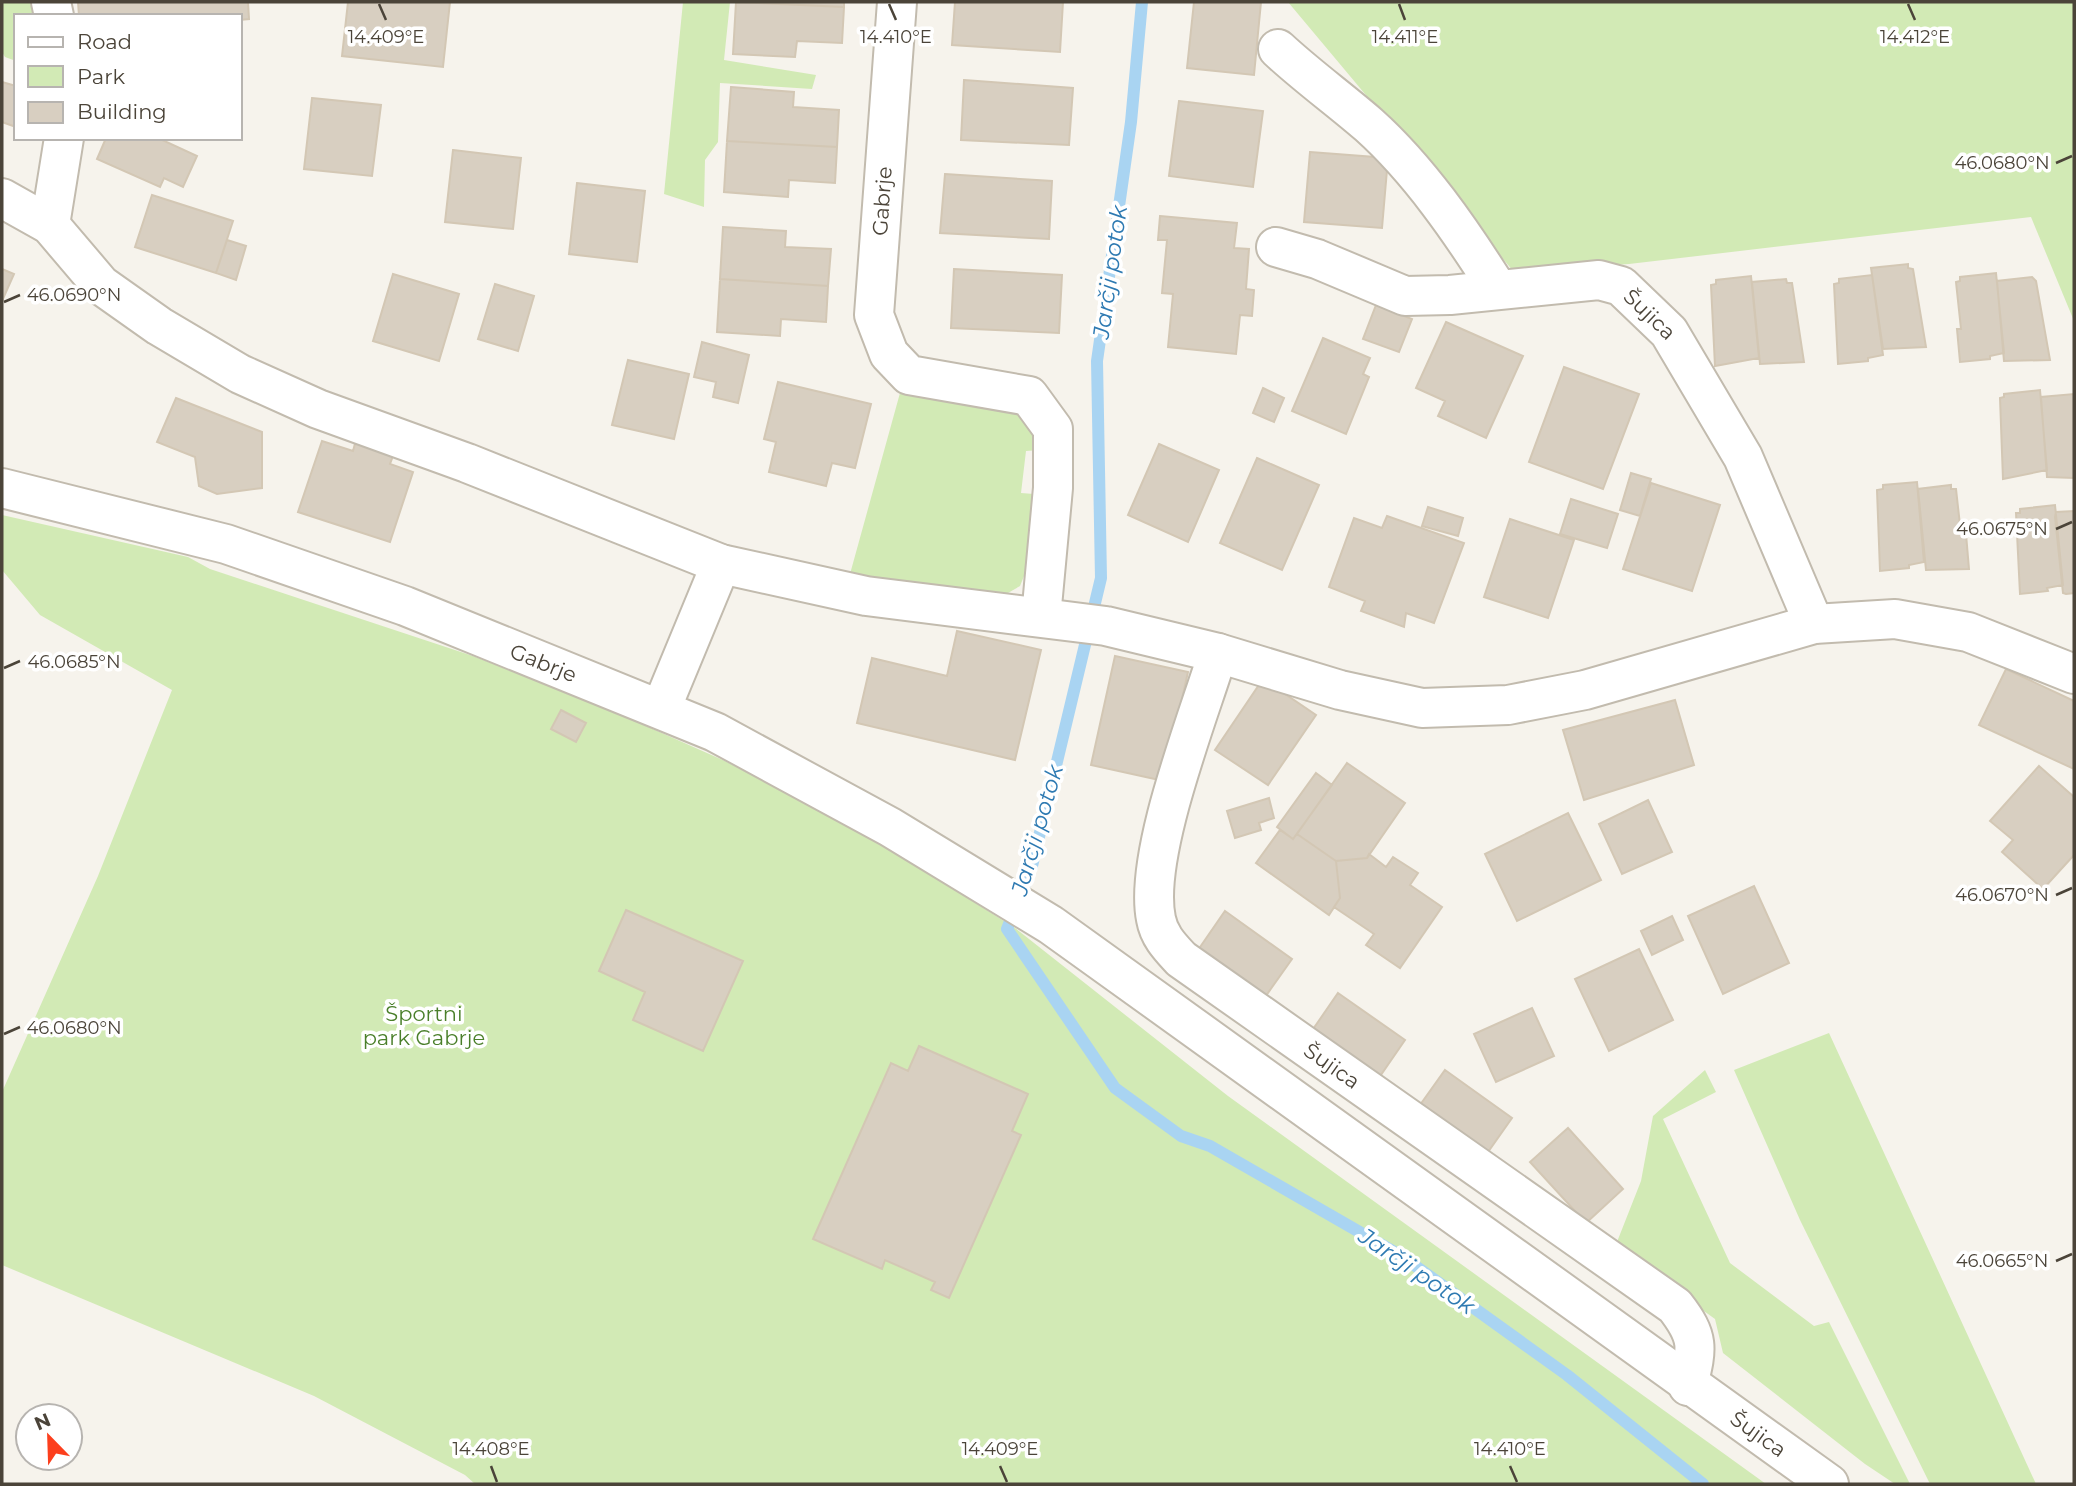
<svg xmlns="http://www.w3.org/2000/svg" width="2076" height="1486" font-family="Montserrat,sans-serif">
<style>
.green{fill:#d2eab5}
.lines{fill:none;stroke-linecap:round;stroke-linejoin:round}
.stream{stroke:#a9d4f2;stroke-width:12}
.building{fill:#d8cfc1;stroke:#d3c7b4;stroke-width:2}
.minor-casing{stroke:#c2bbae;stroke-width:42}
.minor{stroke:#fff;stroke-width:38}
.ticks{fill:none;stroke:#4b4439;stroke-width:2.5}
.labels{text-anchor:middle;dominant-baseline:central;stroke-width:7;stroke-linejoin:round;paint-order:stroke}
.street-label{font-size:21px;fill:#4b4439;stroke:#fff}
.park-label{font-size:21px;fill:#4a7f2a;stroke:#fff}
.water-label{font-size:23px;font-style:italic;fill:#2e7ab2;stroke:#fff}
.ticks-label{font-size:18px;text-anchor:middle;fill:#4b4439;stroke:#fff;stroke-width:7;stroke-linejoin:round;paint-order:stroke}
</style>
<rect width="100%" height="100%" fill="#f6f3ec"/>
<!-- green -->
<path class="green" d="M2,2H30L33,16H16V61L5,57L2,52Z
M683,2H730L724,60L816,75L812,89L720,83L718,142L705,160L704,207L664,194Z
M1288,2H2074V321L2031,217L1629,264L1514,272Z
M900,393L1020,413L1032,425L1040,450L1026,451L1021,493L1034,494L1028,566L1020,586L1001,597L850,574Z
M2,515L188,557L210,569L473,656L601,706L725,761L882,844L1015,928L1228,1096L1766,1484H475L465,1475L314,1396L2,1265V1092L98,876L172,690L40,615L2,570Z
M1829,1033L2036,1484H1930L1800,1220L1734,1070Z
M1705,1070L1716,1092L1663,1119L1730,1263L1814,1326L1829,1322L1910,1484H1895L1865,1464L1723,1353L1715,1319L1615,1247L1641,1181L1653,1116Z"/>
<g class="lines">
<!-- stream -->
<path class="stream" d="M1142,2L1131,122L1097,361L1101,578L1032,866L1007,929L1115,1088L1181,1136L1210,1146L1403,1257L1567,1375L1703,1484"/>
</g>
<!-- building -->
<path class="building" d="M78,2H248L249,19L240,20V16H79Z
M348,2H450L443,67L342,56Z
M736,2L844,7L842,43L797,41L795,57L733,54Z
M743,2H844V7Z
M955,2H1063L1060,52L952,45Z
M1194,2H1261L1254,75L1187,68Z
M964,80L1073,88L1069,145L961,140Z
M2,82L16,86V127L2,122Z
M731,87L794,92L793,107L839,110L837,147L727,141Z
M312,98L381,105L372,176L304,169Z
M1179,101L1263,111L1253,187L1169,176Z
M106,138H158L197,156L183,187L164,178L160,187L97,159Z
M727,141L837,147L835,183L789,180L788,197L724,192Z
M453,150L521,158L513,229L445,222Z
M1310,152L1388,158L1382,228L1304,222Z
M945,174L1052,181L1049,239L940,233Z
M577,183L645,191L637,262L569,254Z
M152,195L233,221L216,273L135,247Z
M1160,216L1237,223L1234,248L1249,249L1246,289L1254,290L1252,316L1240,315L1236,354L1168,347L1173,294L1162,293L1167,240H1158Z
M723,227L786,231L785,247L831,249L828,286L720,279Z
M227,240L246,246L236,280L216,273Z
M1908,264V268L1913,269L1926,347L1883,349L1871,268Z
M2,269L14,274L2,301Z
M954,269L1062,275L1059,333L951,328Z
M1996,273L2004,353L1990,356V359L1960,362L1957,329H1961L1956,282L1960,281V277Z
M393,274L459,294L439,361L373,341Z
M1872,275L1883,355L1868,358V361L1838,364L1834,284L1839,283V279Z
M1751,276L1759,358L1715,366L1711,285L1716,284V280Z
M2032,277L2036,281L2050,360L2004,361L1997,281Z
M720,279L828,286L826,322L781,319L780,336L717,332Z
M1786,279L1787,283H1792L1804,362L1760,364L1752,282Z
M495,284L534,296L518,351L478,339Z
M1376,305L1412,319L1399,352L1363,339Z
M1446,322L1523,356L1486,438L1438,416L1445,401L1416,388Z
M1323,338L1370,358L1363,374L1369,377L1346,434L1292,411Z
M702,342L749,355L738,403L713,397L716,382L694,377Z
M628,360L689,374L674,439L612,425Z
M1564,367L1639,394L1603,489L1529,462Z
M778,382L871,404L855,468L832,463L826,486L769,472L776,442L764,439Z
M1263,388L1284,398L1274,422L1253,413Z
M2040,390L2047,470L2003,479L2000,398L2004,397V394Z
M2074,394V478L2047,477L2041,397Z
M176,398L262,432V488L217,494L199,486L195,457L157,442Z
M356,440L394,453L390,464L413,472L390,542L298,512L322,441L353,451Z
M1159,444L1219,470L1188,542L1128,515Z
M1257,458L1319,485L1282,570L1220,543Z
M1631,473L1651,479L1640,516L1620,510Z
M1917,482L1924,562L1909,565V568L1880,571L1877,490L1883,489V485Z
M1651,483L1720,505L1692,591L1623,569Z
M1951,485V489H1956L1961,534H1966L1969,569L1926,570L1918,489Z
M1571,499L1618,514L1607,548L1560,534Z
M2055,505L2063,585L2047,588L2048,591L2020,594L2016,513H2020V509Z
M1428,507L1463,518L1458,536L1422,526Z
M2074,511V593L2066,594L2063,593L2055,517L2056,512Z
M1387,516L1464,543L1434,623L1406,613L1404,627L1361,611L1365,601L1329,587L1354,518L1382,528Z
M1510,519L1574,540L1548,618L1484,597Z
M957,631L1041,650L1015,760L857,723L872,658L947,676Z
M1115,656L1188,672L1164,781L1091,765Z
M2006,669L2074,701V769L1979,725Z
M1263,679L1316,715L1268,785L1215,750Z
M1675,700L1694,765L1584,800L1563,730Z
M561,710L586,723L576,742L551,729Z
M1347,763L1405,803L1367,858L1336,861L1297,834Z
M2039,766L2074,797V855L2043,889L2002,852L2013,840L1990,821Z
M1316,773L1332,785L1293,839L1277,827Z
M1269,798L1274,818L1259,823L1261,830L1235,838L1227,811Z
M1648,800L1672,852L1622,874L1599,824Z
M1568,813L1601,880L1517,921L1485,854Z
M1280,830L1293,839L1297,834L1336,861L1340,898L1329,915L1256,863Z
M1369,854L1386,867L1393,857L1418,873L1410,885L1442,907L1400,968L1366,945L1374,934L1334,907L1340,898L1336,861L1367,858Z
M1754,886L1789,963L1723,994L1688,916Z
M626,910L743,961L703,1051L633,1020L645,992L599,971Z
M1225,911L1292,959L1263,1000L1196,953Z
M1672,916L1683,940L1652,955L1641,931Z
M1639,949L1673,1020L1609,1051L1575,979Z
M1338,993L1405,1040L1376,1082L1309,1035Z
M1532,1008L1554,1056L1496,1082L1474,1034Z
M919,1046L1028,1094L1012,1131L1021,1135L949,1298L931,1290L935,1282L885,1260L882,1269L813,1239L891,1063L908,1071Z
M1445,1070L1512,1118L1483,1159L1415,1112Z
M1568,1128L1623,1189L1586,1223L1530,1162Z"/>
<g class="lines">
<defs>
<g id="minor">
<path d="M51,2L54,16"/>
<path d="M897,2L874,315L889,354L909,375L1029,396L1053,429V488L1041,617"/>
<path d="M1278,49C1307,76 1339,99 1369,125C1419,170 1461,231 1497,288"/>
<path d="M2,198L50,225L101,285L159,326L240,374L318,409L467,463L721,564L866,596L1106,626L1218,653L1340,690L1422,708L1508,705L1585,690L1814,624L1895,619L1968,632L2074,674"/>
<path d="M50,225L64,138"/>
<path id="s1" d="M1276,247L1317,259L1405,296L1450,295L1599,280L1621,286L1669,332L1743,457L1814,624"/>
<path id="s2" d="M2,488L226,544L405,606L715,732L890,827L1051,925L1829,1484"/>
<path id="s3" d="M1218,653C1198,718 1143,856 1156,919C1159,936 1170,947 1181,959L1675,1306C1700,1338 1697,1348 1688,1386"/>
<path d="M661,709L721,564"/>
</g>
</defs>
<!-- minor casing -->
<use href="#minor" class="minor-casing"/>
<!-- minor -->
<use href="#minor" class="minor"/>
</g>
<!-- ticks -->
<path class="ticks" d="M379,4L386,20M889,4L896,20M1399,4L1405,20M1908,4L1915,20M2056,163L2072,156M4,302L20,295M2056,529L2072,522M4,668L20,661M2056,895L2072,888M4,1034L20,1027M2056,1261L2072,1254M491,1466L497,1482M1000,1466L1007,1482M1510,1466L1517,1482"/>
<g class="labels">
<!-- street labels -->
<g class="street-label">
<text transform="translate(882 201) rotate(-86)">Gabrje</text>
<text stroke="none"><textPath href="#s1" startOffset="396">Šujica</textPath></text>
<text stroke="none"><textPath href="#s2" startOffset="570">Gabrje</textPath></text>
<text stroke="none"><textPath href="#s3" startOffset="508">Šujica</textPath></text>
<text stroke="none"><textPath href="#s2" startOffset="2014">Šujica</textPath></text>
</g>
<!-- park labels -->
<g class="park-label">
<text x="424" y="1013">Športni<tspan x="424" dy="24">park Gabrje</tspan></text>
</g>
<!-- water labels -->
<g class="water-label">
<text transform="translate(1110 272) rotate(-82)">Jarčji potok</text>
<text transform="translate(1037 830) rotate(-74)">Jarčji potok</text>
<text transform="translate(1417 1271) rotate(34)">Jarčji potok</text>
</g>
</g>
<g class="ticks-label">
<text x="386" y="43">14.409°E</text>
<text x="896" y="43">14.410°E</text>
<text x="1405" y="43">14.411°E</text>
<text x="1915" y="43">14.412°E</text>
<text x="2002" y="169">46.0680°N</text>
<text x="74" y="301">46.0690°N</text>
<text x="2002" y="535">46.0675°N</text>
<text x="74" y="668">46.0685°N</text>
<text x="2002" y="901">46.0670°N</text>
<text x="74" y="1034">46.0680°N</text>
<text x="2002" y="1267">46.0665°N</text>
<text x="491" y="1455">14.408°E</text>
<text x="1000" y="1455">14.409°E</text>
<text x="1510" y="1455">14.410°E</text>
</g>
<!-- border -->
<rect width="2076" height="1486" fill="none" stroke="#4b4439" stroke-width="7"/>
<!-- legend -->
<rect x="14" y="14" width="228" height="126" fill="#ffffff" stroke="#b7b4b0" stroke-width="2"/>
<rect x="28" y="37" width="35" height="10" fill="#ffffff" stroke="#b7b4b0" stroke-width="2"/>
<text x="77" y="49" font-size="21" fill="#4b4439">Road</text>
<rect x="28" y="66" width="35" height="21" fill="#d2eab5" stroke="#b7b4b0" stroke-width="2"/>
<text x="77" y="84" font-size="21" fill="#4b4439">Park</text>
<rect x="28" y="102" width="35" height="21" fill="#d8cfc1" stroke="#b7b4b0" stroke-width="2"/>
<text x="77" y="119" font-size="21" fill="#4b4439">Building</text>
<!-- north arrow -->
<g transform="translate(49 1437) rotate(337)"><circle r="33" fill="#ffffff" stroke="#b7b4b0" stroke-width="2"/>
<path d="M0-5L12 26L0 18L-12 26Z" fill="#fc3f1d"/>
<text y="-10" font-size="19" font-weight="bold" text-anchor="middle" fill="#4b4439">N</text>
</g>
</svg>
